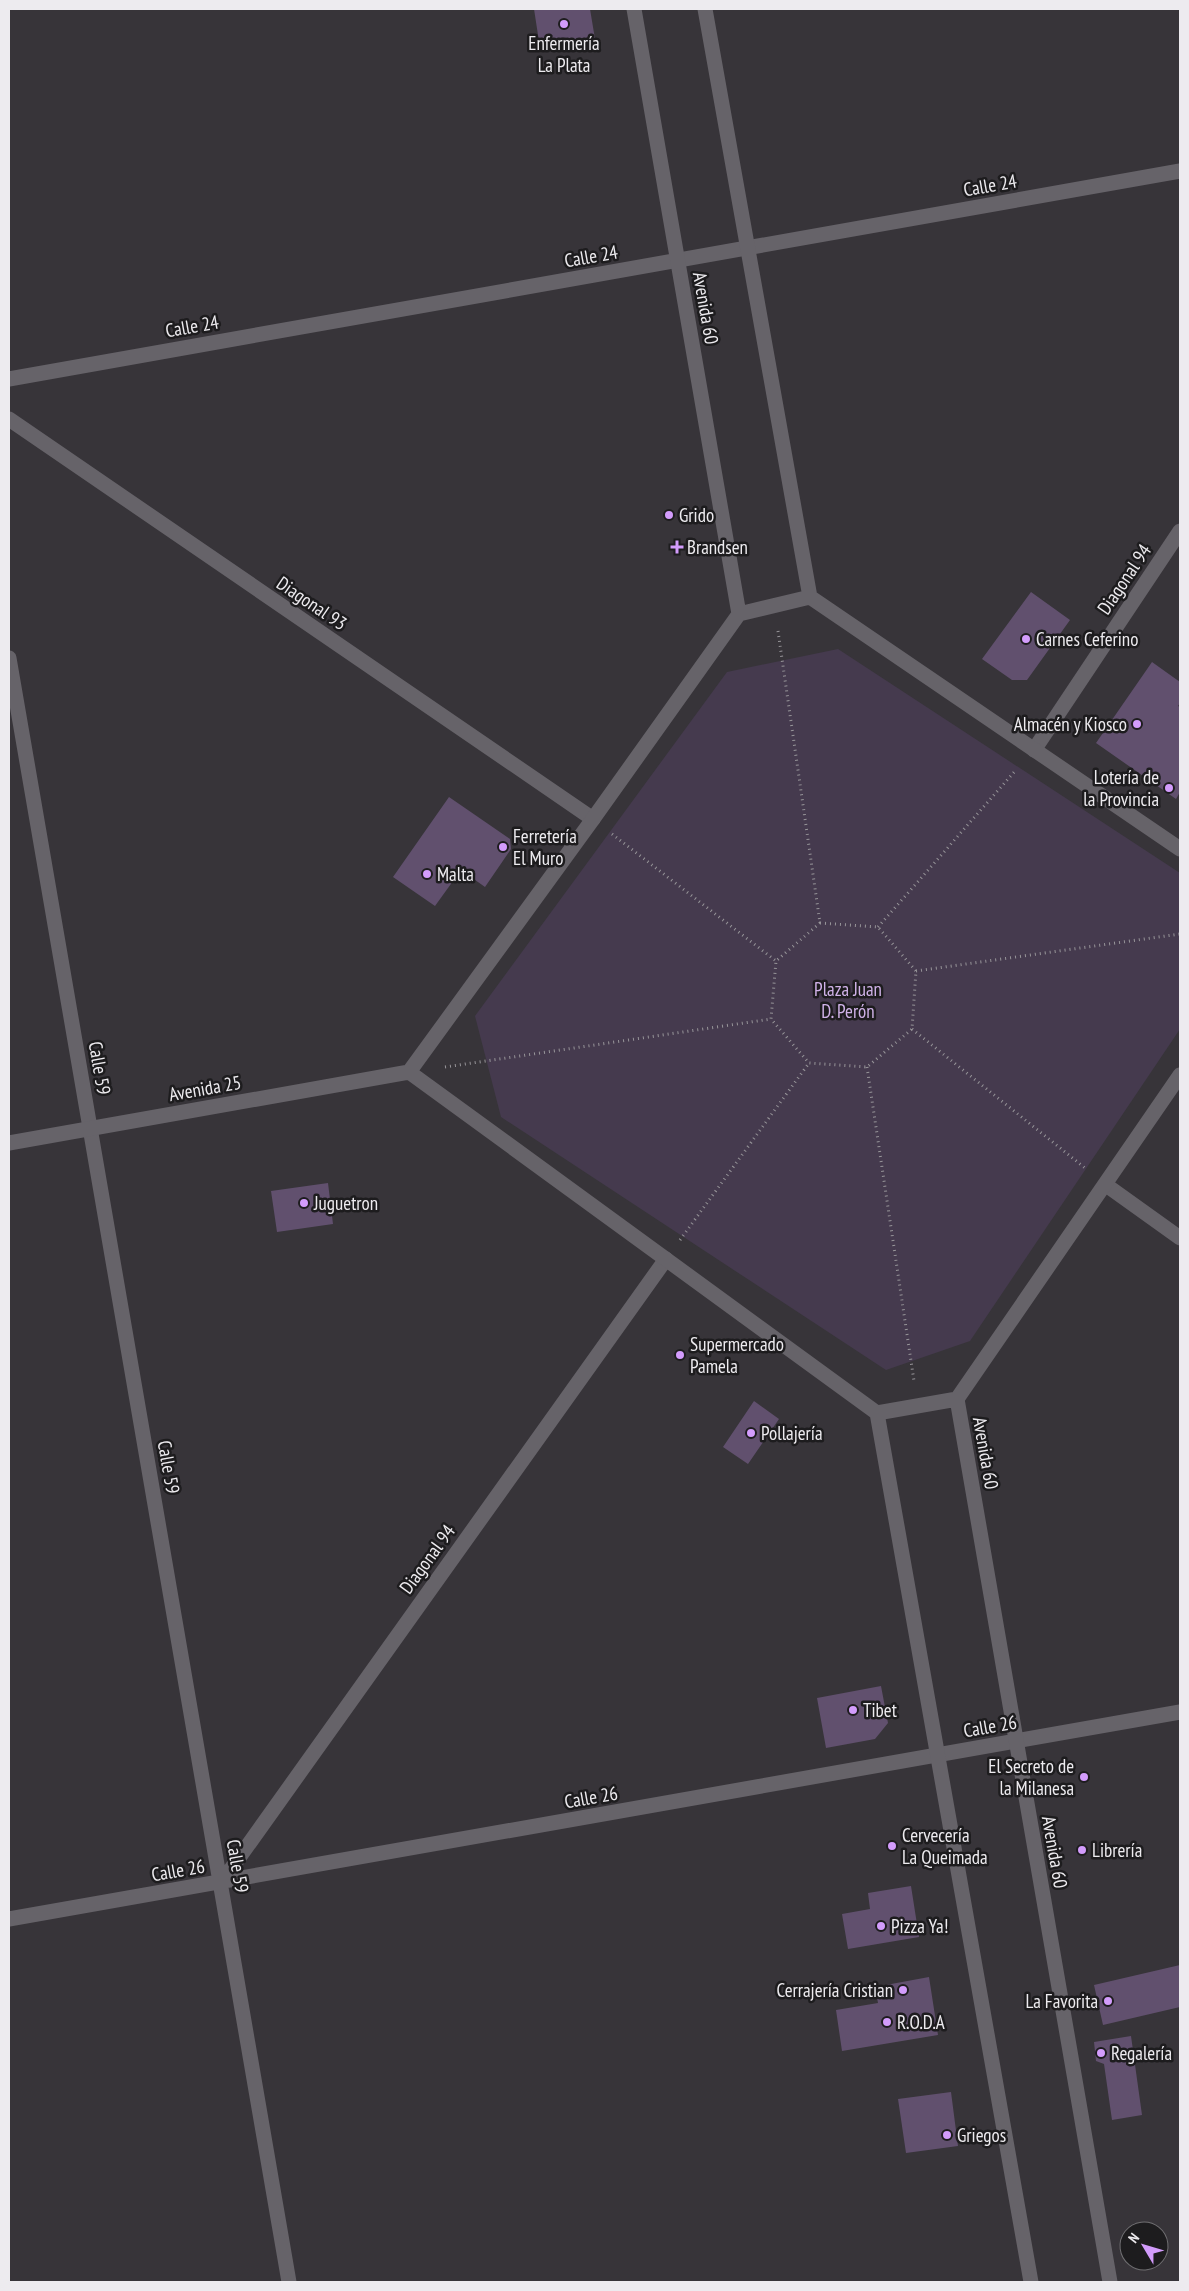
<svg xmlns="http://www.w3.org/2000/svg" width="1189" height="2291" font-family="'PT Sans Narrow',sans-serif">
<style>
.green{fill:#453a4e}
.building{fill:#61506e}
.lines{fill:none;stroke-linecap:round;stroke-linejoin:round}
.path{stroke:#979599;stroke-width:3;stroke-dasharray:1 4;stroke-linecap:butt}
.street{stroke:#666369;stroke-width:15}
.secondary{stroke:#666369;stroke-width:15}
.poi-dot{fill:#d39cfc;stroke:#1d1c1e;stroke-width:2}
.labels{text-anchor:middle;dominant-baseline:central;stroke-width:5;stroke-linejoin:round;paint-order:stroke}
.poi-label{font-size:19px;fill:#edebef;stroke:#1d1c1e;text-anchor:start}
.street-label{font-size:19px;fill:#edebef;stroke:#1d1c1e}
.park-label{font-size:19px;fill:#d0b2e8;stroke:#1d1c1e}
</style>
<rect width="100%" height="100%" fill="#373439"/>
<!-- green -->
<path class="green" d="M838,649L1180,873V1029L970,1341L886,1370L501,1117L475,1016L727,672Z"/>
<!-- building -->
<path class="building" d="M534,9H590L595,39L540,48Z
M1031,592L1070,620L1027,680H1012L982,659Z
M1152,662L1180,682V703L1178,706L1180,707V792L1176,799L1096,743Z
M449,797L510,839L511,849L485,887L461,870L435,906L393,877Z
M328,1183L333,1224L277,1232L271,1191Z
M754,1401L779,1419L748,1464L723,1447Z
M881,1686L888,1723L875,1739L826,1748L817,1698Z
M911,1886L919,1937L848,1949L842,1914L870,1909L868,1893Z
M1180,1965V2007L1103,2025L1094,1985Z
M929,1977L938,2035L842,2051L836,2010L878,2003L875,1987Z
M1131,2036L1142,2115L1112,2120L1104,2064L1096,2061L1094,2042Z
M951,2092L958,2146L906,2153L898,2099Z"/>
<g class="lines">
<!-- path -->
<path class="path" d="M778,631L820,923
M612,834L776,961
M820,923L878,927L916,971L912,1029L867,1067L809,1063L771,1019L776,961Z
M878,927L1016,770
M916,971L1180,934
M912,1029L1085,1168
M445,1067L771,1019
M867,1067L914,1381
M680,1240L809,1063"/>
<!-- street -->
<path class="street" d="M9,379L1180,171
M9,419L593,819
M9,658L289,2282
M1034,750L1180,531
M1106,1185L1180,1238
M221,1883L666,1259
M9,1919L1180,1712"/>
<!-- secondary -->
<path class="secondary" d="M634,9L739,614
M705,9L810,597
M409,1072L593,819L739,614L810,597L1180,849
M409,1072L877,1413L957,1399L1180,1075
M9,1143L409,1072
M957,1399L1110,2282
M877,1413L1031,2282"/>
</g>
<!-- markers -->
<g class="poi-dot">
<circle cx="564" cy="24" r="5"/>
<circle cx="669" cy="515" r="5"/>
<path d="M674.5 539.5h5v5h5v5h-5v5h-5v-5h-5v-5h5z"/>
<circle cx="1026" cy="639" r="5"/>
<circle cx="1137" cy="724" r="5"/>
<circle cx="1169" cy="788" r="5"/>
<circle cx="503" cy="847" r="5"/>
<circle cx="427" cy="874" r="5"/>
<circle cx="304" cy="1203" r="5"/>
<circle cx="680" cy="1355" r="5"/>
<circle cx="751" cy="1433" r="5"/>
<circle cx="853" cy="1710" r="5"/>
<circle cx="1084" cy="1777" r="5"/>
<circle cx="892" cy="1846" r="5"/>
<circle cx="1082" cy="1850" r="5"/>
<circle cx="881" cy="1926" r="5"/>
<circle cx="903" cy="1990" r="5"/>
<circle cx="1108" cy="2001" r="5"/>
<circle cx="887" cy="2022" r="5"/>
<circle cx="1101" cy="2053" r="5"/>
<circle cx="947" cy="2135" r="5"/>
</g>
<g class="labels">
<!-- poi labels -->
<g class="poi-label">
<text x="564" y="43" text-anchor="middle">Enfermería<tspan x="564" dy="22">La Plata</tspan></text>
<text x="679" y="515">Grido</text>
<text x="687" y="547">Brandsen</text>
<text x="1036" y="639">Carnes Ceferino</text>
<text x="1127" y="724" text-anchor="end">Almacén y Kiosco</text>
<text x="1159" y="777" text-anchor="end">Lotería de<tspan x="1159" dy="22">la Provincia</tspan></text>
<text x="513" y="836">Ferretería<tspan x="513" dy="22">El Muro</tspan></text>
<text x="437" y="874">Malta</text>
<text x="314" y="1203">Juguetron</text>
<text x="690" y="1344">Supermercado<tspan x="690" dy="22">Pamela</tspan></text>
<text x="761" y="1433">Pollajería</text>
<text x="863" y="1710">Tibet</text>
<text x="1074" y="1766" text-anchor="end">El Secreto de<tspan x="1074" dy="22">la Milanesa</tspan></text>
<text x="902" y="1835">Cervecería<tspan x="902" dy="22">La Queimada</tspan></text>
<text x="1092" y="1850">Librería</text>
<text x="891" y="1926">Pizza Ya!</text>
<text x="893" y="1990" text-anchor="end">Cerrajería Cristian</text>
<text x="1098" y="2001" text-anchor="end">La Favorita</text>
<text x="897" y="2022">R.O.D.A</text>
<text x="1111" y="2053">Regalería</text>
<text x="957" y="2135">Griegos</text>
</g>
<!-- street labels -->
<g class="street-label">
<text transform="translate(990 185) rotate(-10)">Calle 24</text>
<text transform="translate(591 256) rotate(-10)">Calle 24</text>
<text transform="translate(706 308) rotate(80)">Avenida 60</text>
<text transform="translate(192 326) rotate(-10)">Calle 24</text>
<text transform="translate(1124 579) rotate(-56)">Diagonal 94</text>
<text transform="translate(312 603) rotate(34)">Diagonal 93</text>
<text transform="translate(100 1068) rotate(80)">Calle 59</text>
<text transform="translate(205 1088) rotate(-10)">Avenida 25</text>
<text transform="translate(986 1453) rotate(80)">Avenida 60</text>
<text transform="translate(169 1467) rotate(80)">Calle 59</text>
<text transform="translate(427 1559) rotate(-54)">Diagonal 94</text>
<text transform="translate(990 1726) rotate(-10)">Calle 26</text>
<text transform="translate(591 1797) rotate(-10)">Calle 26</text>
<text transform="translate(1055 1852) rotate(80)">Avenida 60</text>
<text transform="translate(238 1866) rotate(80)">Calle 59</text>
<text transform="translate(178 1870) rotate(-10)">Calle 26</text>
</g>
<!-- park labels -->
<g class="park-label">
<text x="848" y="989">Plaza Juan<tspan x="848" dy="22">D. Perón</tspan></text>
</g>
</g>
<!-- border -->
<rect width="1189" height="2291" fill="none" stroke="#edebef" stroke-width="20"/>
<!-- north arrow -->
<g transform="translate(1144 2246) rotate(308)"><circle r="24" fill="#1d1c1e" stroke="#706f72"/>
<path d="M0-4L9 19L0 12L-9 19Z" fill="#d39cfc"/>
<text y="-8" font-size="14" font-weight="bold" text-anchor="middle" fill="#edebef">N</text>
</g>
</svg>
